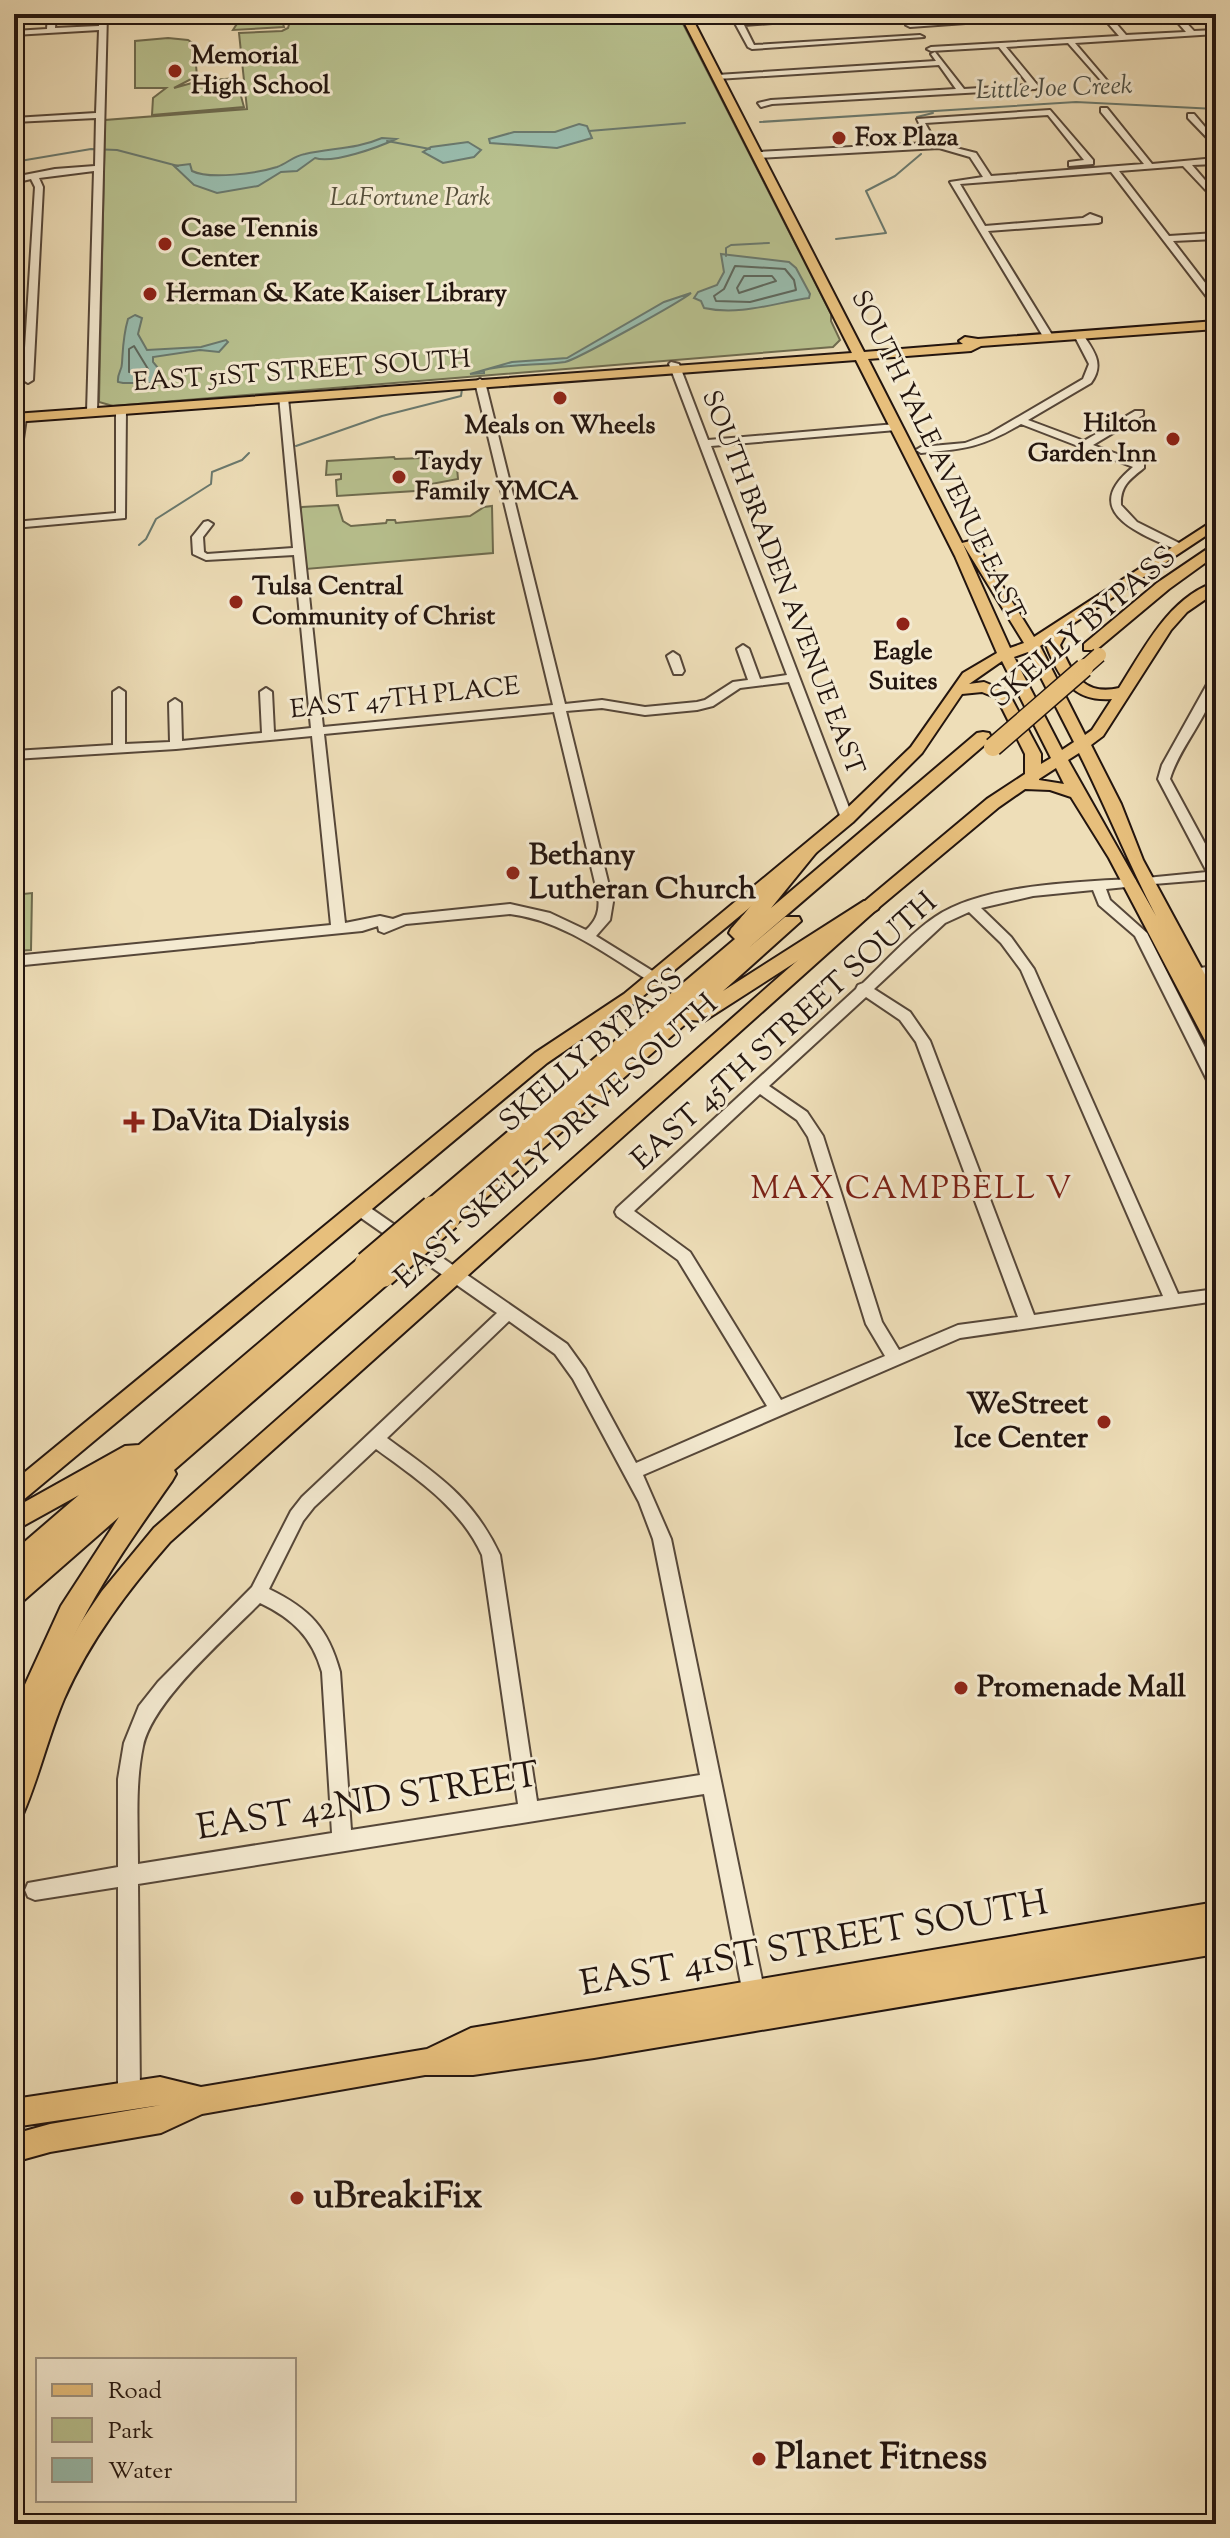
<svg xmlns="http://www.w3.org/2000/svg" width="1230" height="2538" font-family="'Sorts Mill Goudy',serif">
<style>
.green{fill:#b8c18f;stroke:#6e6b4f;stroke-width:2}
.water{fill:#99bcad;stroke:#6a796e;stroke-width:2}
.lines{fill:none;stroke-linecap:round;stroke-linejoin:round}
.shore{stroke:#5e685e;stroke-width:2}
.stream{stroke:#6a796e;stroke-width:2}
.minor-casing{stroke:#564739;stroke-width:4}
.major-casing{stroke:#23150f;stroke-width:4}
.highway-casing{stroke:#23150f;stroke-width:4}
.minor{fill:#f4ead1;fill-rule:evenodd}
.major{fill:#e7bf7c;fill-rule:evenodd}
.highway{fill:#e7bf7c;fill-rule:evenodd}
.highway-bridge-far2-casing{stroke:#23150f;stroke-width:17;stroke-linecap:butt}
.highway-bridge-far1-casing{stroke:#23150f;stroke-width:21;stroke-linecap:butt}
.highway-bridge-casing{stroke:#23150f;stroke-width:28;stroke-linecap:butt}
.highway-bridge-far2{stroke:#e7bf7c;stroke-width:14}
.highway-bridge-far1{stroke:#e7bf7c;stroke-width:18}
.highway-bridge{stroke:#e7bf7c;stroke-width:24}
.poi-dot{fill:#8f2418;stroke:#f4ead1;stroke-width:3}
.labels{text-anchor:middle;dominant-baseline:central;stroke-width:6;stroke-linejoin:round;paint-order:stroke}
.far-poi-label{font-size:26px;font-weight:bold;fill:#23150f;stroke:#f4ead1;text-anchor:start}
.far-water-label{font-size:26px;font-style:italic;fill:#4c4f46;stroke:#f4ead1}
.far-park-label{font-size:26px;font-style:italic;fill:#57513c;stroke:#f4ead1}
.far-street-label{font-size:26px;fill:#23150f;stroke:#f4ead1}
.street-label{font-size:30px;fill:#23150f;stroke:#f4ead1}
.poi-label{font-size:30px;font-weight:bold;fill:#23150f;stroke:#f4ead1;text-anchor:start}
.neighbourhood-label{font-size:32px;letter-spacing:2px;fill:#7a1f14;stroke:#f4ead1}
.near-street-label{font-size:36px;fill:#23150f;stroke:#f4ead1}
.near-poi-label{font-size:36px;font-weight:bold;fill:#23150f;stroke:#f4ead1;text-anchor:start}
</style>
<rect width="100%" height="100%" fill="#eedeb8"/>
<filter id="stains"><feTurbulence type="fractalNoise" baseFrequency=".0025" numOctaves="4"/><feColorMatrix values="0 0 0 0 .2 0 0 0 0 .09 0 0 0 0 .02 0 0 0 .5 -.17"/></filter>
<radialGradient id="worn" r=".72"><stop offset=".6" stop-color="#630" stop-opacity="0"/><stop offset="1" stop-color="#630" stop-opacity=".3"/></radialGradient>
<!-- green -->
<path class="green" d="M252,14H280L284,27L233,30L240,19Z
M292,14H678L831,314V321L840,340L833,347L113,406L99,402L105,120L247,109L239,33L282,31L288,28Z
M168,38L188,40L194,44L197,76L174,88L199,81L236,78L244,107L152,115L153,98L166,88H135V41Z
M394,457L395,459L451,457V467L457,468L458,479L431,484V490L337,496L336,480L341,479V474L326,475L327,461Z
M338,505L343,521L351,526L386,523L387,520H395L396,523L470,516L484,507L492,506L493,553L306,569L299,510L302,507Z
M32,893L31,950L14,951V895Z"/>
<!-- water -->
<path class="water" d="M579,124L587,126L592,138L557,148L490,143L489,139L514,132H555Z
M382,138L396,139C379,147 333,164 315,158L297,171L281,172L258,186L217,193L194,185L174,166L190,164L192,171C210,180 258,173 277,167C288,163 293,156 305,154C332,148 357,149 382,138Z
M468,142L481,150L474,157L443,163L423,152L431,147Z
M721,254L789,262L796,268L810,294L809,298C774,303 740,316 704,308L701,301L694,298L698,292L717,285L724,272Z
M691,293C682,301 576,360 565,362C538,366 511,363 484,370V373L470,374L512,362L567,358L664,302Z
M135,315L142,318L138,334L147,350L201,347L226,340L228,342L219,352L200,350L153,357V362L163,374L161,383H123L118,382C117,373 122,371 122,363C123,348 123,336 128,319Z"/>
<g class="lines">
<!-- shore -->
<path class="shore" d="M735,266L785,269L794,280L796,290L750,302L716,301L714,296L724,289Z
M744,276H772L776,281L739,293L737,288Z
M134,346L148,369L145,373L129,372V349Z"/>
<!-- stream -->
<path class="stream" d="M917,117L933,113
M760,122L1076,102L1216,109
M589,131L685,123
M387,141L430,149
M14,162L91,149L117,150L178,166
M836,239L886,233L866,191L895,176L921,154
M726,256V248L731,245L769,243
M296,446L382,416L461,396L462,389
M139,545L146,539L156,519L211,484L212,472L242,460L249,453"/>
<defs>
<path id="minor" d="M48,14H56L55,28L99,26V14H107L97,412L92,415L87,412L94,171L39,178L43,187L33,380L28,383L23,380L35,187L31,179L14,183V177L55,169L95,166L96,118L14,122V118L96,113L99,30L14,35V31L47,29Z
M730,14H738L741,21L896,14L744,25L754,45L920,35L924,37L752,49L748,47Z
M1052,14H1092L910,27L906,25Z
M1100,14H1108L1126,35L1186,32L1170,14H1178L1194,31L1216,30V34L1075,43L1109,83L1105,85L1068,43L1006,47L1039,87L1035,89L772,104L761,107L758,103L771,100L956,89L939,65L717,79L713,77L717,75L936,61L931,54L935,52L964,89L1029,85L999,47L931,51L927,49L931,47L1119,36Z
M1101,108H1107L1152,164L1216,158V164L1192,165L1216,193V201L1183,166L1119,171L1169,236L1216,233V239L1173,241L1216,297V306L1213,305L1111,172L960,184L985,226L1083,218L1090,214L1101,218V222L1098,223L988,231L1054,338L1049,341L1044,338L950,182L983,177L970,157L939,148L757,158L753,155L757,152L928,143L917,119L1050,110L1093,160V164L1069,166V162L1084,160L1048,115L925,123L936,143L976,153L991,176L1144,164L1101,112Z
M1188,114H1194L1216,140V147L1188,118Z
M1079,332L1082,333C1094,351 1105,364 1091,383L1028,420L1084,441L1135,411H1143V415L1093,445L1144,464V468C1130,479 1120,486 1121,505L1137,522L1183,545V549H1175C1135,532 1080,510 1133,467L1086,449H1078V446L1021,424C982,447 966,449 921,453L916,450L921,447L965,443L989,434L1083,379L1089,364L1074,335Z
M671,362L679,364L708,440L896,424L901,427L896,430L711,446L853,818L852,821H842L841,818L789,682L740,688L713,706L697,710L645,715L602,708L566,711L613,902L610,920L596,936L659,975L661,978L659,981H649C606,954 561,920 510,914L406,924L384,933L379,931L378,926L362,931L14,966V956L331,925L312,736L176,749L14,759V751L113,745V692L119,688L125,692V744L170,742L169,703L175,699L181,703L182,741L262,733L260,692L266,688L272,692L274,732L311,728L294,555L206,560L193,554L192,537L204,522L208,521L213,524L203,537L204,552L207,554L293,548L279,396L288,398L323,727L553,705L475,382L480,379L485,382L565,704L602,700L645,707L697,702L705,700L733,682L748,680L737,649L743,645L749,649L760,679L787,675L669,364ZM554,712L598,895C600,910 597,920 586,930L550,913L510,904L404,915L393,919L380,916L345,923L324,734Z
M121,407L126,410L125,518L14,528V522L116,513V410Z
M21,415L26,418L19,467L14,470L16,418Z
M673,652L679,656L684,671L682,674H674L667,656Z
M1216,675C1216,710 1180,744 1170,779L1216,864V879L1141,885V879L1146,878L1207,872L1158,779L1162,765L1210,679Z
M1131,879L1136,880V886L1106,889L1110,900L1147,933L1216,1069V1089L1209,1084L1135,936L1099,905L1093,890L1033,896L981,908L1011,937L1034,969L1178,1294L1216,1289V1301L960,1338L643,1475L671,1539L766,1999L762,2006L755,2010L748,2006L744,1999L704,1794L138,1884L140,2095L137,2103L129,2106L121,2103L118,2095V1887L35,1900L28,1897L25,1890L28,1883L118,1867V1779L124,1743L139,1706L158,1682L252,1587L291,1511L302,1497L497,1313L354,1213L352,1209L354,1205H366L567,1344L585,1369L636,1463L767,1406L678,1260L617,1216L615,1212L617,1208L856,989L858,985L863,983C884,963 911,933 935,917C982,885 1074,882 1131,879ZM969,912L1001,943L1021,970L1163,1296L1034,1315L930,1041L910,1012L874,989L945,923ZM866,997L900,1020L916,1042L1018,1317L958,1325L899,1350L882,1322L823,1136L807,1112L769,1086ZM760,1094L797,1120L808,1137L866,1324L885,1356L781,1400L690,1252L634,1211ZM509,1321L555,1354L573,1379L639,1502L653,1539L700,1775L537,1801L500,1555C472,1496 437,1475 387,1438ZM376,1449C417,1479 460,1507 482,1555L518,1804L351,1830L340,1672C328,1628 310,1609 269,1589L303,1521L314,1507ZM260,1603C293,1619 312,1637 322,1672L332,1833L138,1864C138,1824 135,1784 143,1746C153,1700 226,1638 260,1603Z
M1216,966V976L1182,980L1175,975L1182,970Z"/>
<path id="major" d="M680,14H690L864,352L963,344L959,341L965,337L978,339L1216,321V329L981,346L971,351L868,359L962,543L974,540L1034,637L1216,519V529L1071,625L1060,645C1072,674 1084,696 1119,688C1144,649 1169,597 1216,582V592L1187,612L1171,630L1103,736L1091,745L1121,804L1143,860L1216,995V1018L1210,1017L1216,1027V1050L1207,1044L1109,858L1071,797L1050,790L1025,789L999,807L877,909L170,1542C128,1590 90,1640 64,1699C48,1737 39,1777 23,1814L14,1818V1768L46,1686L81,1622L102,1591L154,1528L865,901L987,799L1025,774V754L997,698L982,692L962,694L922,753L853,822L636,1002L547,1063L22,1501L14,1503V1481L535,1053L624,994L841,814L911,747L963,673L997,653L955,556L856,360L14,422V414L852,353ZM963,544L1024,643L1010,648ZM1049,640L1046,645C1059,678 1073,702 1112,699L1092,730L1085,735L1040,646ZM1028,652L1074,742L1062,750L1014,657ZM1002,661L1051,758L1041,764V754L1008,692L984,682L969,684ZM1079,753C1106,807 1128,862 1156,916L1068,760ZM1056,768L1064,784L1039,780V779Z
M1216,1902V1928L1112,1945L1216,1928V1954L594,2058L473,2075H425L202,2114L161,2133L50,2152L14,2162V2134L50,2124L161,2105L14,2127V2099L160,2077L201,2087L427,2049L471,2028Z"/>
<path id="highway" d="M1216,543V555L1169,589L1096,650H1084V644L1157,583Z
M983,732L989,733L991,737L989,741L746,950L785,917H799L801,921L723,991L864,901H878L880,905L878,909L704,1021L690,1020L456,1224L448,1226L440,1224L437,1218L439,1214H425L422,1208L425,1202L735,939L729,933L731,929C743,916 802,845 810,843L819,849L771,908L977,733Z
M367,1255L375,1258L378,1264L375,1269L383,1266L391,1269L394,1275L391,1281L174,1470L176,1474L172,1481C102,1580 53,1652 27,1773L23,1782L14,1786V1717L23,1689L61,1606L119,1517L23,1601L14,1604V1551L79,1495L14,1531V1508L125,1446L139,1445L359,1258Z"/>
</defs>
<!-- minor casing -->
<use href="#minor" class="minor-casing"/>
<!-- major casing -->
<use href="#major" class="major-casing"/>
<!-- highway casing -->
<use href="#highway" class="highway-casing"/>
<!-- minor -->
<use href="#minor" class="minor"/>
<!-- major -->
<use href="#major" class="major"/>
<!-- highway -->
<use href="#highway" class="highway"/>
<defs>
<path id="highway-bridge-far2" d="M1082,670L1099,655"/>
<path id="highway-bridge-far1" d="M993,747L1084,668"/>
<path id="highway-bridge" d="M367,1264L433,1208
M383,1275L448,1218"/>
</defs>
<!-- highway-bridge-far2 casing -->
<use href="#highway-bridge-far2" class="highway-bridge-far2-casing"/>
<!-- highway-bridge-far1 casing -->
<use href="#highway-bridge-far1" class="highway-bridge-far1-casing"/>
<!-- highway-bridge casing -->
<use href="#highway-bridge" class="highway-bridge-casing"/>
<!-- highway-bridge-far2 -->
<use href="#highway-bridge-far2" class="highway-bridge-far2"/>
<!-- highway-bridge-far1 -->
<use href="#highway-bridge-far1" class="highway-bridge-far1"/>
<!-- highway-bridge -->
<use href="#highway-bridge" class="highway-bridge"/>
</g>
<!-- markers -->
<g class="poi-dot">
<circle cx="175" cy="71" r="8"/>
<circle cx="839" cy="138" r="8"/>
<circle cx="165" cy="244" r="8"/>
<circle cx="150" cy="294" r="8"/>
<circle cx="560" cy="398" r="8"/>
<circle cx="1173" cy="439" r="8"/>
<circle cx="399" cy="477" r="8"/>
<circle cx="236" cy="602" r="8"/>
<circle cx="903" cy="624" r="8"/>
<circle cx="513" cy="873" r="8"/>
<path d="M130 1110h8v8h8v8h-8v8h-8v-8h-8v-8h8z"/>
<circle cx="1104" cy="1422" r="8"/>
<circle cx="961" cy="1688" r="8"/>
<circle cx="297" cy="2198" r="8"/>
<circle cx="759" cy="2459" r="8"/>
</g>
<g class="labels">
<!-- far-poi labels -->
<g class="far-poi-label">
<text x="191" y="56">Memorial<tspan x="191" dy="30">High School</tspan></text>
<text x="855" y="138">Fox Plaza</text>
<text x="181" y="229">Case Tennis<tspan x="181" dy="30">Center</tspan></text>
<text x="166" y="294">Herman &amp; Kate Kaiser Library</text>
<text x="1157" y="424" text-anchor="end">Hilton<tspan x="1157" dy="30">Garden Inn</tspan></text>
<text x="560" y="426" text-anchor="middle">Meals on Wheels</text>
<text x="415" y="462">Taydy<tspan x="415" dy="30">Family YMCA</tspan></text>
<text x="252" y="587">Tulsa Central<tspan x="252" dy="30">Community of Christ</tspan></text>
<text x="903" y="652" text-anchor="middle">Eagle<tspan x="903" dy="30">Suites</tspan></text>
</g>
<!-- far-water labels -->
<g class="far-water-label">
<text transform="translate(1054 89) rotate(-2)">Little Joe Creek</text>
</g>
<!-- far-park labels -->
<g class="far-park-label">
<text x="410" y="198">LaFortune Park</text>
</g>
<!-- far-street labels -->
<g class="far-street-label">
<text transform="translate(302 372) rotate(-4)">EAST 51ST STREET SOUTH</text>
<text transform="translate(937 456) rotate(64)">SOUTH YALE AVENUE EAST</text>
<text transform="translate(782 583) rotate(69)">SOUTH BRADEN AVENUE EAST</text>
<text transform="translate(405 699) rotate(-6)">EAST 47TH PLACE</text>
</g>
<!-- street labels -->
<g class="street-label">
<text transform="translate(1084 628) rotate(-40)">SKELLY BYPASS</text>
<text transform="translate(785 1032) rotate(-42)">EAST 45TH STREET SOUTH</text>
<text transform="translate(592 1051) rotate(-41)">SKELLY BYPASS</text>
<text transform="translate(557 1142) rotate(-42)">EAST SKELLY DRIVE SOUTH</text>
</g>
<!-- poi labels -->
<g class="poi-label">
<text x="529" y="856">Bethany<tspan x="529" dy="34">Lutheran Church</tspan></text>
<text x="152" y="1122">DaVita Dialysis</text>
<text x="1088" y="1405" text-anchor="end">WeStreet<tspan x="1088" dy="34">Ice Center</tspan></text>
<text x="977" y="1688">Promenade Mall</text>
</g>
<!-- neighbourhood labels -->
<g class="neighbourhood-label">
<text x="912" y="1190">MAX CAMPBELL V</text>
</g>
<!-- near-street labels -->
<g class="near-street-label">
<text transform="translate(368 1803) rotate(-9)">EAST 42ND STREET</text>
<text transform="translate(814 1945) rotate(-10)">EAST 41ST STREET SOUTH</text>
</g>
<!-- near-poi labels -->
<g class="near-poi-label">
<text x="313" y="2198">uBreakiFix</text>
<text x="775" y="2459">Planet Fitness</text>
</g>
</g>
<!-- margin -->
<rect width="1230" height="2538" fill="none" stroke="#eedeb8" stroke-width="48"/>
<rect x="16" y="16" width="1198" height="2506" fill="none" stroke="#23150f" stroke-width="4"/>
<rect x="24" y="24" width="1182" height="2490" fill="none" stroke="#23150f" stroke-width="2"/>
<!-- legend -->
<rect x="36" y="2358" width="260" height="144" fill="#f4ead1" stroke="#a09583" stroke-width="2"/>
<rect x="52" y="2384" width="40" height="12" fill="#e7bf7c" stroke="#a09583" stroke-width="2"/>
<text x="108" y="2398" font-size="24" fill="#23150f">Road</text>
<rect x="52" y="2418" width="40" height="24" fill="#b8c18f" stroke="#a09583" stroke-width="2"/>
<text x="108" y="2438" font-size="24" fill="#23150f">Park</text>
<rect x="52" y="2458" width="40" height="24" fill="#99bcad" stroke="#a09583" stroke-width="2"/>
<text x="108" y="2478" font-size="24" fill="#23150f">Water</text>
<rect width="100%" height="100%" filter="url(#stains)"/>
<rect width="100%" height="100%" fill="url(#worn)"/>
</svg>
